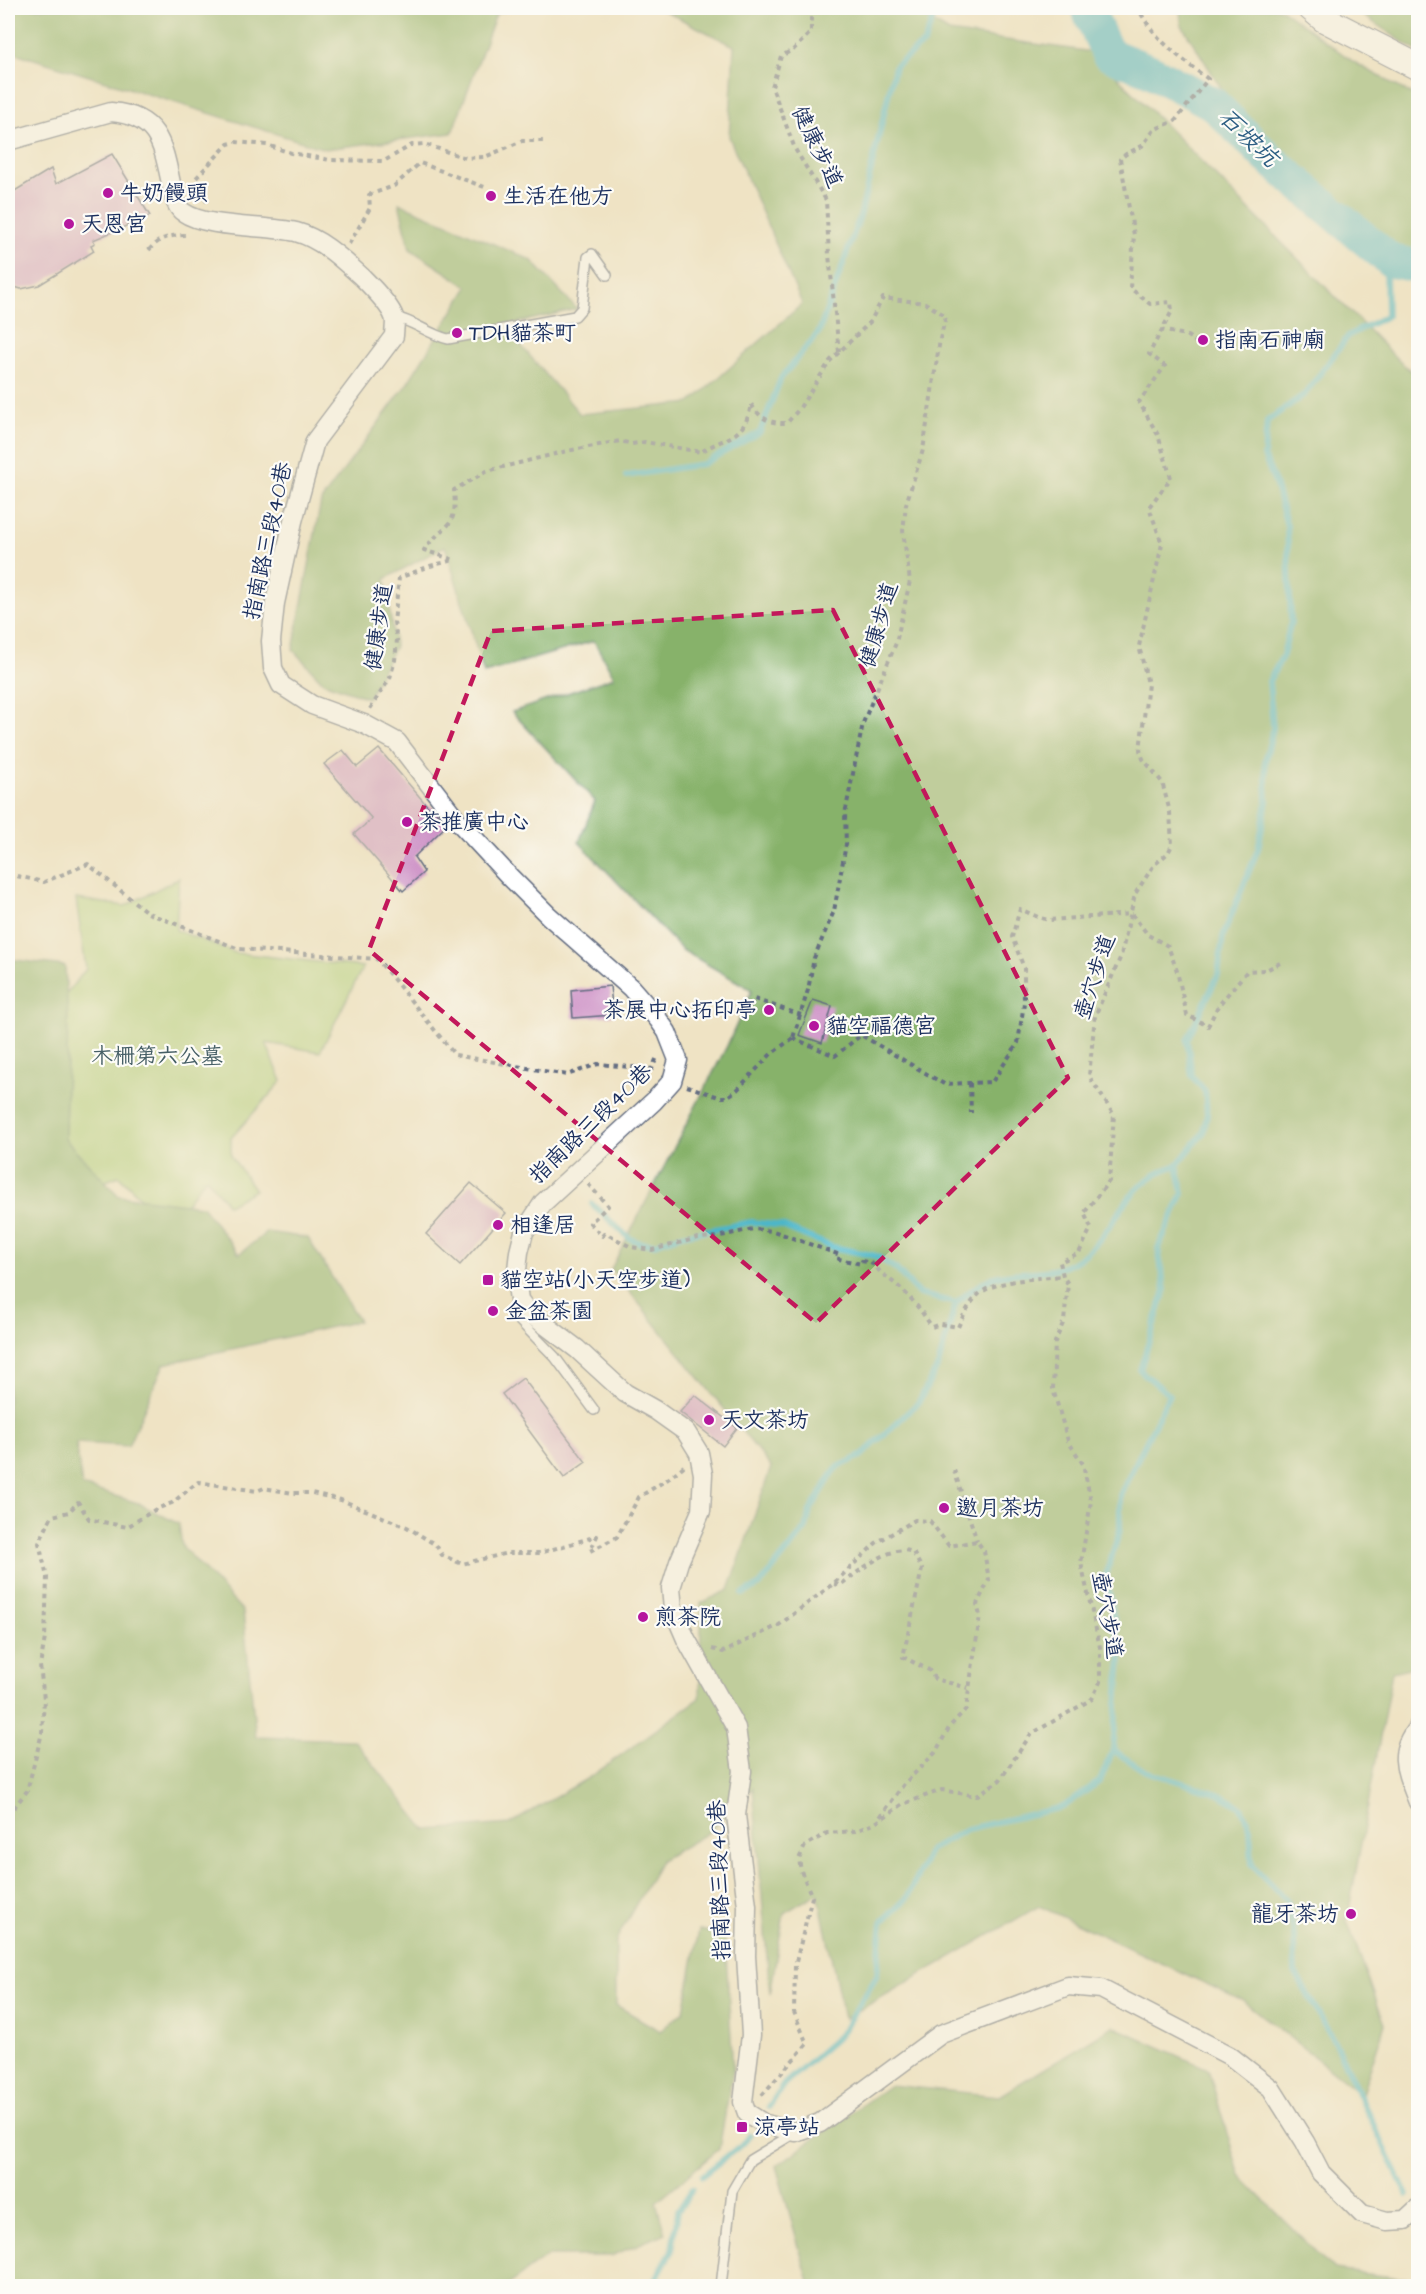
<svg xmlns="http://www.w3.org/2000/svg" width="1426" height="2294" font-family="'Architects Daughter','LXGW WenKai TC',sans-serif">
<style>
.green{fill:#aad07a;stroke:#62806c;stroke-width:1.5}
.forest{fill:#87b26a;stroke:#517064;stroke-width:1.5}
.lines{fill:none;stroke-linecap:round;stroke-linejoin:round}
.stream{stroke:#4cb6c9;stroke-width:6}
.river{stroke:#4cb6c9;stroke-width:34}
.building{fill:#cf94c8}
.lane-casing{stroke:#656e82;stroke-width:12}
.street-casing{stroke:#656e82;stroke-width:21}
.secondary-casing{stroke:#656e82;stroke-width:28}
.path{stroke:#656e82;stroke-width:4;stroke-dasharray:4.5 4.5;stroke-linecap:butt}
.lane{stroke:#fff;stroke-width:9}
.street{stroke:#fff;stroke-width:18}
.secondary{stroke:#fff;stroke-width:26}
.marked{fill:none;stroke:#c2185b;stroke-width:4.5;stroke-dasharray:12 8;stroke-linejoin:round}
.poi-dot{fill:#b5179e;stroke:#fdfcf7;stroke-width:2}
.labels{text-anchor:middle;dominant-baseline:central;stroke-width:4.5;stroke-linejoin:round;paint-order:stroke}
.street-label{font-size:22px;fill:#1b2f5e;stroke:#fdfcf7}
.poi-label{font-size:22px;fill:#1b2f5e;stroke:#fdfcf7;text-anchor:start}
.park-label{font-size:22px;fill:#465f66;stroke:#fdfcf7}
.water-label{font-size:24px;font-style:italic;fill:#2c5e83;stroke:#fdfcf7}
</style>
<rect width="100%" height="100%" fill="#fdfcf7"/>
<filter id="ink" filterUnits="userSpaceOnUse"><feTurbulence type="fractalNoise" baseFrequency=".0167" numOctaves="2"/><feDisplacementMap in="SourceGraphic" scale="12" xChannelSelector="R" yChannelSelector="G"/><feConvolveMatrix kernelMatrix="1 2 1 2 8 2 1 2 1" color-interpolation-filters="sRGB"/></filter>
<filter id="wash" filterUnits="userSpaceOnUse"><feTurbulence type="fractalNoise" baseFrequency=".008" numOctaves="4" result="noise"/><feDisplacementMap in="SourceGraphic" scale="24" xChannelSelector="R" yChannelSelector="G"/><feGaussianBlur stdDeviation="1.35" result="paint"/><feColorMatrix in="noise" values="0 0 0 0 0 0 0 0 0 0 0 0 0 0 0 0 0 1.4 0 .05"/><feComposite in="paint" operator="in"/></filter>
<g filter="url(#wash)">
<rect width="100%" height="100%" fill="#efe3c4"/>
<!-- green -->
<path class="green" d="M179,878L176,930L236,953L363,967L320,1052L266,1043L282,1081L231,1138V1156L255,1190L228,1205L206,1177L169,1226L119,1176L59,1200L36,1031L86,969L76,899L125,906Z"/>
<!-- forest -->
<path class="forest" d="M8,8H512L496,14L452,133L325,149L8,51Z
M659,8H910L949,32L1093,52L1398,360L1418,377V1666L1392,1672L1347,1921L1385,2024L1362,2094L1243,2001L1039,1906L844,2019L818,1893L784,1913L770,1994L753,1788L709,1832L661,1860L616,1940V2005L660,2031L684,2011L699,1930L725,1935L733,2071L719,2149L656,2202L665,2233L611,2256H547L506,2286H8V959L65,966L68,1020L65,1139L119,1196L202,1206L239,1254L267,1232L308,1238L359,1321L164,1364L128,1446L76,1443L82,1486L138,1503L179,1524L182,1546L243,1611L256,1737L354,1740L426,1830L510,1824L593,1775L700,1698L701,1603L729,1590L771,1467L611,1269L727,1046L752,990L682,950L579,842L595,801L512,712L614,677L594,641L484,673L445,546L385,579L395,646L368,698L323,682L293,650L321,501L407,384L468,287L410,249L399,203L531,260L577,309L504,326L580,414L690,403L802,304L729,137L734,46Z
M1180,8H1280L1354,62L1418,98V281L1230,102L1181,24Z
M1352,8H1418V52Z
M1113,2026L1208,2069L1240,2176L1334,2270L1418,2280V2286H810L776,2166L890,2085L999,2096Z"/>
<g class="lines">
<!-- stream -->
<path class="stream" d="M626,476L703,464L760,432L781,378L819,332L861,213L895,66L924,43L937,8
M592,1204L629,1238L640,1243L655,1244L682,1235L752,1222L782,1226L832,1247L876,1256L896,1269L919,1294L956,1303C969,1292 981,1281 998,1276C1024,1270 1058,1275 1079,1259C1121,1228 1120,1183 1177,1165
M743,1594L760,1585L806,1528L810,1511L836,1468L861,1456L918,1403L938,1366L956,1303
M1113,1750L1145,1771L1219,1794L1241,1807L1250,1828L1252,1865L1288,1902L1294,1934L1295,1972L1334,2041L1407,2195
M769,2107L784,2084L840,2035L877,1975L882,1922L907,1898L930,1850L967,1829L1063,1807L1100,1781L1113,1750L1121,1659L1106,1574L1120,1530V1495L1169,1395L1140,1370L1165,1290L1158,1248L1183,1193L1177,1165L1204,1132L1207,1114L1205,1091L1192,1076L1187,1040L1218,975L1223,936L1258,849L1267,801L1265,762L1273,728L1269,681L1283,655L1291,621L1287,526L1275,483L1264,456L1267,421L1305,394L1349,335L1387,316L1386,271L1391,261
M702,2176L746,2141L750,2135
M652,2286L672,2250L678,2211L693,2188"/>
<!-- river -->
<path class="river" d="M1087,8L1108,54L1151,71L1213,104L1268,158L1391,261L1418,266"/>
</g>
<g id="blocks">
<!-- building -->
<path class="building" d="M112,154L150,216L93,240L95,243L91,245L94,251L39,285L21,289L8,285V195L51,169L56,184Z
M379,749L429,808L431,806L447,825L414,857L424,872L403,891L354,834L372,819L324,764L343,750L357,767Z
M610,986L613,1015L573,1018L571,990Z
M813,1000L832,1006L822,1043L799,1035Z
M471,1183L506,1213L460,1265L426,1234Z
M523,1378L586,1462L564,1478L502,1394Z
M695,1395L737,1428L723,1446L680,1412Z"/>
</g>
</g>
<g filter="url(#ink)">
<use href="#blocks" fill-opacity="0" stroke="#656e82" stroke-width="1.5"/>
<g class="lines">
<defs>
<path id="lane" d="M394,317C414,321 428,334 448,339L575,316L582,308L588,257L592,254L607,275
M519,1300L514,1315L555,1357L594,1410
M721,2286L732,2191L750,2160L793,2134"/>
<path id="street" d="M8,141L111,112C160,116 163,146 172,188C174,197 176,207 183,212C207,229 266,225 296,232C322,239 343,260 363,278C372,287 390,305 394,317C396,322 394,330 394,336L315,441L293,521L275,603L271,641L273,668L281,685L312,705L364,724L397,742L457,820L509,876L549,916L631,988L658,1019L667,1032L678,1060L672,1081L654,1101L543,1203L524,1232L519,1252L516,1278L519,1300L528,1312L577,1349L625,1393L655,1410L686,1432L699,1453L703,1474L701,1511L679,1562L671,1588L673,1609L686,1639L736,1728L742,1771L736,1815L747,1906L746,1956L751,2035L743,2102L747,2113L763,2123L795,2132L820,2123L941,2034L1068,1986L1101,1989L1230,2056L1271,2088L1305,2142L1321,2173L1362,2214L1387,2221L1405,2220L1418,2208
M1418,1727C1395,1754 1407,1773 1418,1802"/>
<path id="secondary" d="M1311,8L1324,19L1418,67"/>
</defs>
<!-- lane casing -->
<use href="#lane" class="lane-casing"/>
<!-- street casing -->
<use href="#street" class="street-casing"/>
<!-- secondary casing -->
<use href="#secondary" class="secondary-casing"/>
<!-- path -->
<path class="path" d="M811,8V32L793,50L781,56L772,87L795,149L826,200L829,255L839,352
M207,202L198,187L196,178L228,144L236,142L267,145L291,153L330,160L384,161L412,145L424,144L466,158L485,157L522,141H543
M349,244L370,208L369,195L394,186L420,163L487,188
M149,250C160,237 171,235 188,235
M1160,330L1186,335L1199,344L1205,345
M370,709L390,678L395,660L397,640L394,622L399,578L430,566L454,560L424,550C444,523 458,531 454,490L487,471L567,451L620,441L632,444L645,442L701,452C727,435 745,440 751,404C760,418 769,424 787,423L799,409L830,361L870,322L883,298L925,303L946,316L940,339L923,450L906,504L903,531L910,581L896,643L863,723L845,814L846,844L834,911L814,958L808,990L793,1038
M8,874L44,882L88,864L148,913L239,949L377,959L455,1055L567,1075L598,1064L652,1069L657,1057
M1132,914L1148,935L1168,946L1177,971L1187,1015L1208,1026L1218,1006L1247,971L1266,970L1280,963
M737,1008L746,1013L754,999L801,1015
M793,1038L835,1056L861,1035L944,1084L992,1082L1018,1043L1024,1003V968L1012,937L1020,909L1040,918L1049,920L1132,914
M970,1083L971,1113
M687,1086L719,1097H727L737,1090L771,1054L793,1038
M588,1184L608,1206L590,1223L602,1236L605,1233L631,1247L652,1250L698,1238L716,1237L753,1229L773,1231L840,1255L839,1259L861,1264L862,1261C881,1265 872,1266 884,1275C907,1292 916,1303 932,1327L940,1324L958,1327C963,1316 969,1304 978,1295C993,1280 1041,1278 1063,1276
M954,1470L977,1541
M834,1584L840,1585C859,1572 890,1543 913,1552L922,1569L903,1657L929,1670L935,1679L968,1688
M712,1649L723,1652L779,1625L833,1584L876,1543L915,1520L930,1521L949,1546L977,1541L984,1551L989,1580L977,1604L980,1616L966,1709L950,1726L935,1753L904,1784L878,1820
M8,1815L27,1791L42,1733L44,1699L40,1666L45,1638L47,1577L39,1543L52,1516L69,1512L78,1502L89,1519L127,1527L156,1509L172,1503L198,1482L257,1491L264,1488L293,1493H312L341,1500L407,1527L436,1545L442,1555L462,1564L508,1553H540L597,1536L590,1551L617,1537L639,1497L668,1479L685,1465
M762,2095L807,2044L794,2012L795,1966L812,1897L801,1871L799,1859L805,1846L827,1833L855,1831L874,1824L903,1804L942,1790L976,1796L1000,1780L1031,1734L1092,1699L1100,1682V1647L1081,1563L1091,1501L1083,1464L1068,1441L1053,1389L1055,1342L1064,1321L1068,1284L1063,1276L1060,1262L1079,1253L1091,1228L1084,1213L1109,1181L1114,1115L1089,1076L1095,1016L1121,956L1135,894L1154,865L1168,853L1172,845L1170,812L1162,782L1143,759L1140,750L1148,684L1139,646L1162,544L1149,507L1171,478L1158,435L1139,402L1165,366L1149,354L1172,311L1171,302L1150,304L1130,288L1134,235L1120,159L1126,154L1142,146L1155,129L1175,121L1208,79C1180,58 1154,39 1138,8"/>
<!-- lane -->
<use href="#lane" class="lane"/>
<!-- street -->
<use href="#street" class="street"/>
<!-- secondary -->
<use href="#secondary" class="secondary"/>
</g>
</g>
<!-- marked area -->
<path d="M0 0H1426V2294H0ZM833,610L1068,1078L816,1323L369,950L491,631Z" fill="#efe3c4" fill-opacity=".55" fill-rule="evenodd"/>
<path class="marked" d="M833,610L1068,1078L816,1323L369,950L491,631Z"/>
<!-- markers -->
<g class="poi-dot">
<circle cx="108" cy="193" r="6"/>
<circle cx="491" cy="196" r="6"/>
<circle cx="69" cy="224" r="6"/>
<circle cx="457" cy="333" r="6"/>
<circle cx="1203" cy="340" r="6"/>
<circle cx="407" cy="822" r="6"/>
<circle cx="769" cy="1010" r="6"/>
<circle cx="814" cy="1026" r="6"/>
<circle cx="498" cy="1225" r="6"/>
<rect x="482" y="1274" width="12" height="12" rx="3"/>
<circle cx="493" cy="1311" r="6"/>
<circle cx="709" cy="1420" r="6"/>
<circle cx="944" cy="1508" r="6"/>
<circle cx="643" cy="1617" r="6"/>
<circle cx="1351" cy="1914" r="6"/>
<rect x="736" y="2121" width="12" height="12" rx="3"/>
</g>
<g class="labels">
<!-- street labels -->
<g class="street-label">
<text transform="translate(817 147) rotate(64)">健康步道</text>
<text transform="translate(268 541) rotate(-78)">指南路三段40巷</text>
<text transform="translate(879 625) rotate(-74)">健康步道</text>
<text transform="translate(379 627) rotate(-82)">健康步道</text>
<text transform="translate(1095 977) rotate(-72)">壺穴步道</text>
<text transform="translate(591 1124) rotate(-44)">指南路三段40巷</text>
<text transform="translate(1107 1615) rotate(80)">壺穴步道</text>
<text transform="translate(720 1880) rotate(-92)">指南路三段40巷</text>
</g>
<!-- poi labels -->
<g class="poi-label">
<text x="120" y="193">牛奶饅頭</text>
<text x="503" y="196">生活在他方</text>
<text x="81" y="224">天恩宮</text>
<text x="469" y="333">TDH貓茶町</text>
<text x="1215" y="340">指南石神廟</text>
<text x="419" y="822">茶推廣中心</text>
<text x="757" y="1010" text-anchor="end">茶展中心拓印亭</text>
<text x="826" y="1026">貓空福德宮</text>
<text x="510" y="1225">相逢居</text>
<text x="500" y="1280">貓空站(小天空步道)</text>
<text x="505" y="1311">金盆茶園</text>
<text x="721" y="1420">天文茶坊</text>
<text x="956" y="1508">邀月茶坊</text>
<text x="655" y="1617">煎茶院</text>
<text x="1339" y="1914" text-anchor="end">龍牙茶坊</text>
<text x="754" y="2127">涼亭站</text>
</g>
<!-- park labels -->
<g class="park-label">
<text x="157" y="1056">木柵第六公墓</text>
</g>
<!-- water labels -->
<g class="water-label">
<text transform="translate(1248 138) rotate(44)">石坡坑</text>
</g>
</g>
<!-- margin -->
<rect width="1426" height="2294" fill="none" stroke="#fdfcf7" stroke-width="30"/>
</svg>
